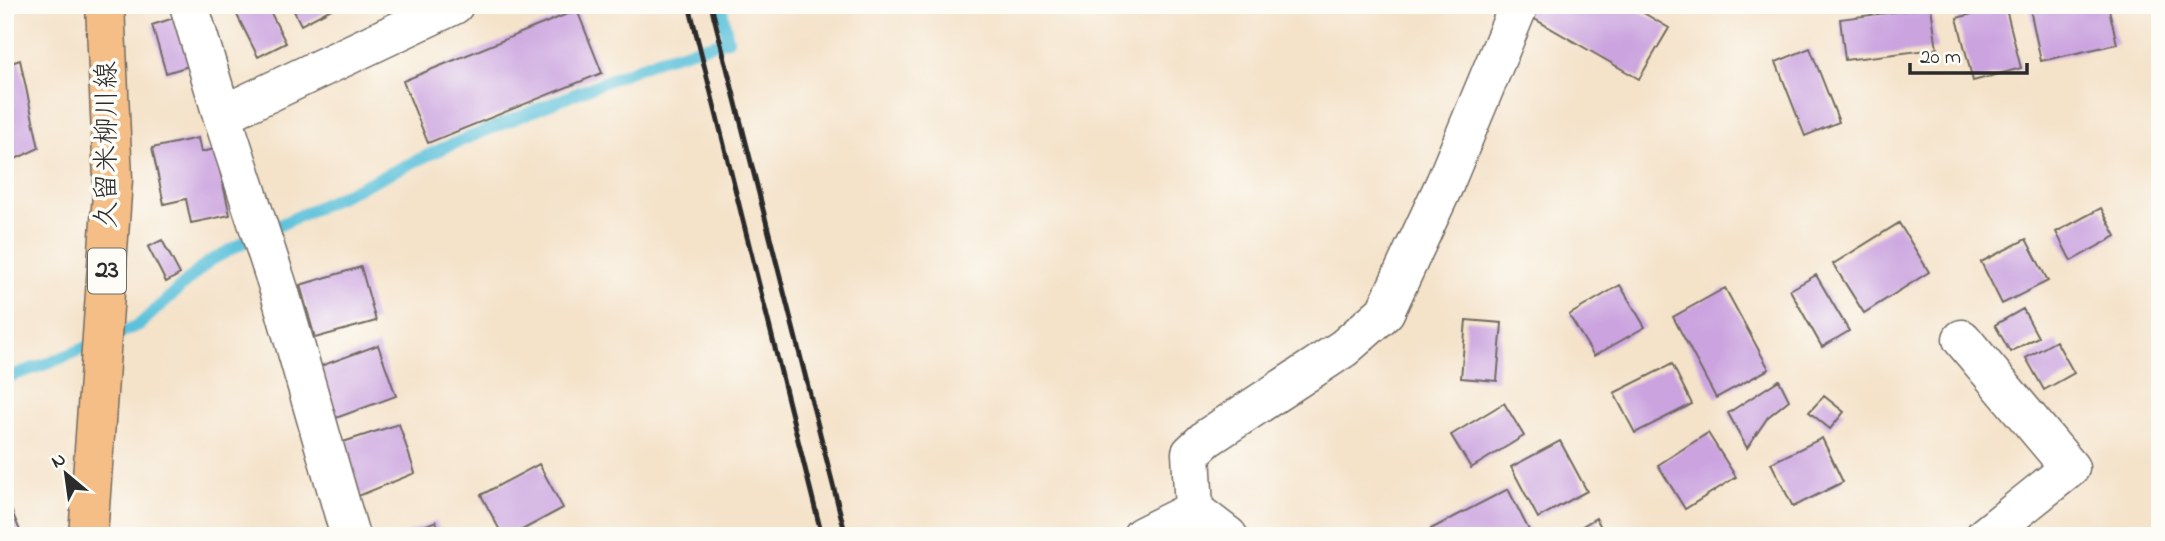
<svg xmlns="http://www.w3.org/2000/svg" width="2165" height="541" font-family="'Indie Flower','Klee One',sans-serif">
<style>
.lines{fill:none;stroke-linecap:round;stroke-linejoin:round}
.stream{stroke:#5cc1da;stroke-width:12}
.building{fill:#caa3df}
.minor-casing{stroke:#716b62;stroke-width:41}
.major-casing{stroke:#716b62;stroke-width:41}
.minor{stroke:#fff;stroke-width:38}
.major{stroke:#f6be87;stroke-width:38}
.rail{stroke:#2b2b2b;stroke-width:5}
.labels{text-anchor:middle;dominant-baseline:central;stroke-width:7;stroke-linejoin:round;paint-order:stroke}
.shield{fill:#fdfcf7;stroke:#6a6a68;stroke-width:2}
.shield-label{font-size:26px;font-weight:bold;fill:#2b2b2b}
.street-label{font-size:28px;fill:#2b2b2b;stroke:#fdfcf7}
</style>
<rect width="100%" height="100%" fill="#fdfcf7"/>
<filter id="ink" filterUnits="userSpaceOnUse"><feTurbulence type="fractalNoise" baseFrequency=".0143" numOctaves="2"/><feDisplacementMap in="SourceGraphic" scale="14" xChannelSelector="R" yChannelSelector="G"/><feConvolveMatrix kernelMatrix="1 2 1 2 8 2 1 2 1" color-interpolation-filters="sRGB"/></filter>
<filter id="wash" filterUnits="userSpaceOnUse"><feTurbulence type="fractalNoise" baseFrequency=".00686" numOctaves="4" result="noise"/><feDisplacementMap in="SourceGraphic" scale="28" xChannelSelector="R" yChannelSelector="G"/><feGaussianBlur stdDeviation="1.57" result="paint"/><feColorMatrix in="noise" values="0 0 0 0 0 0 0 0 0 0 0 0 0 0 0 0 0 1.4 0 .05"/><feComposite in="paint" operator="in"/></filter>
<g filter="url(#wash)">
<rect width="100%" height="100%" fill="#f4e2c9"/>
<g class="lines">
<!-- stream -->
<path class="stream" d="M5,378L49,363L139,325L208,262L248,240L441,149L660,59L728,40L721,5"/>
</g>
<g id="blocks">
<!-- building -->
<path class="building" d="M232,5H267L286,43L258,57Z
M291,5H339L301,25Z
M1531,5H1630L1669,28L1639,79L1526,14Z
M2005,5L2021,68L1973,81L1957,18Z
M2047,5H2108L2117,44L2041,61L2030,9Z
M1931,7L1937,49L1845,60L1840,19Z
M577,10L602,73L428,143L403,81Z
M177,17L192,65L166,73L152,25Z
M1810,48L1839,122L1805,136L1776,62Z
M20,60L39,148L5,164V65Z
M198,138L201,152L215,149L230,215L191,223L186,199L164,204L152,148Z
M2101,208L2116,236L2071,261L2056,232Z
M1899,223L1929,272L1864,313L1833,264Z
M2026,239L2048,281L2002,304L1981,262Z
M162,240L180,274L166,282L148,247Z
M361,267L376,321L315,338L300,285Z
M1816,275L1849,331L1822,347L1790,290Z
M1620,285L1645,327L1594,356L1569,315Z
M1725,288L1769,369L1716,398L1673,317Z
M2023,309L2038,337L2010,352L1995,325Z
M1466,320L1502,323L1497,381L1461,378Z
M2056,341L2074,373L2044,390L2026,358Z
M378,345L396,396L336,418L318,367Z
M1672,364L1692,404L1635,433L1614,393Z
M1779,380L1789,400L1768,417L1747,448L1728,413Z
M1824,396L1844,412L1830,429L1809,412Z
M1504,403L1524,436L1471,468L1451,435Z
M399,424L415,473L356,497L340,443Z
M1708,433L1736,477L1685,509L1658,465Z
M1822,438L1843,482L1793,507L1771,463Z
M1560,441L1587,491L1538,518L1511,467Z
M539,464L563,508L511,536H503L481,495Z
M1508,489L1532,536H1430L1427,531Z
M5,495L21,533L15,536H5Z
M1596,518L1606,536H1566Z
M436,521L442,536H400Z
M2036,527L2041,536H2022Z"/>
</g>
</g>
<g filter="url(#ink)">
<use href="#blocks" fill-opacity="0" stroke="#716b62" stroke-width="2"/>
<g class="lines">
<defs>
<path id="minor" d="M189,5L222,115L280,293L350,536
M222,115L454,5
M1962,339L2070,468L1985,536
M1194,510L1191,453L1207,438L1344,348L1385,312L1445,183L1519,5
M1142,536L1194,510L1228,536"/>
<path id="major" d="M88,536L113,179L105,5"/>
</defs>
<!-- minor casing -->
<use href="#minor" class="minor-casing"/>
<!-- major casing -->
<use href="#major" class="major-casing"/>
<!-- minor -->
<use href="#minor" class="minor"/>
<!-- major -->
<use href="#major" class="major"/>
<!-- rail -->
<path class="rail" d="M689,5L822,536
M711,5L846,536"/>
</g>
</g>
<g class="labels">
<!-- shield labels -->
<rect class="shield" x="88" y="248.5" width="38" height="45" rx="5"/>
<g class="shield-label">
<text x="107" y="271">23</text>
</g>
<!-- street labels -->
<g class="street-label">
<text transform="translate(108 145) rotate(-90)">久留米柳川線</text>
</g>
</g>
<!-- margin -->
<rect width="2165" height="541" fill="none" stroke="#fdfcf7" stroke-width="28"/>
<!-- north arrow -->
<g transform="translate(66 474) rotate(331)" stroke="#fdfcf7" stroke-width="5" paint-order="stroke">
<path d="M0-5L12 26L0 18L-12 26Z" fill="#2b2b2b"/>
<text y="-10" font-size="19" font-weight="bold" text-anchor="middle" fill="#2b2b2b">N</text>
</g>
<!-- scale -->
<path d="M1910 63v10h117v-10" fill="none" stroke="#2b2b2b" stroke-width="3.5"/>
<text x="1920" y="63" font-size="21" fill="#2b2b2b" stroke="#fdfcf7" stroke-width="5" paint-order="stroke">20 m</text>
</svg>
